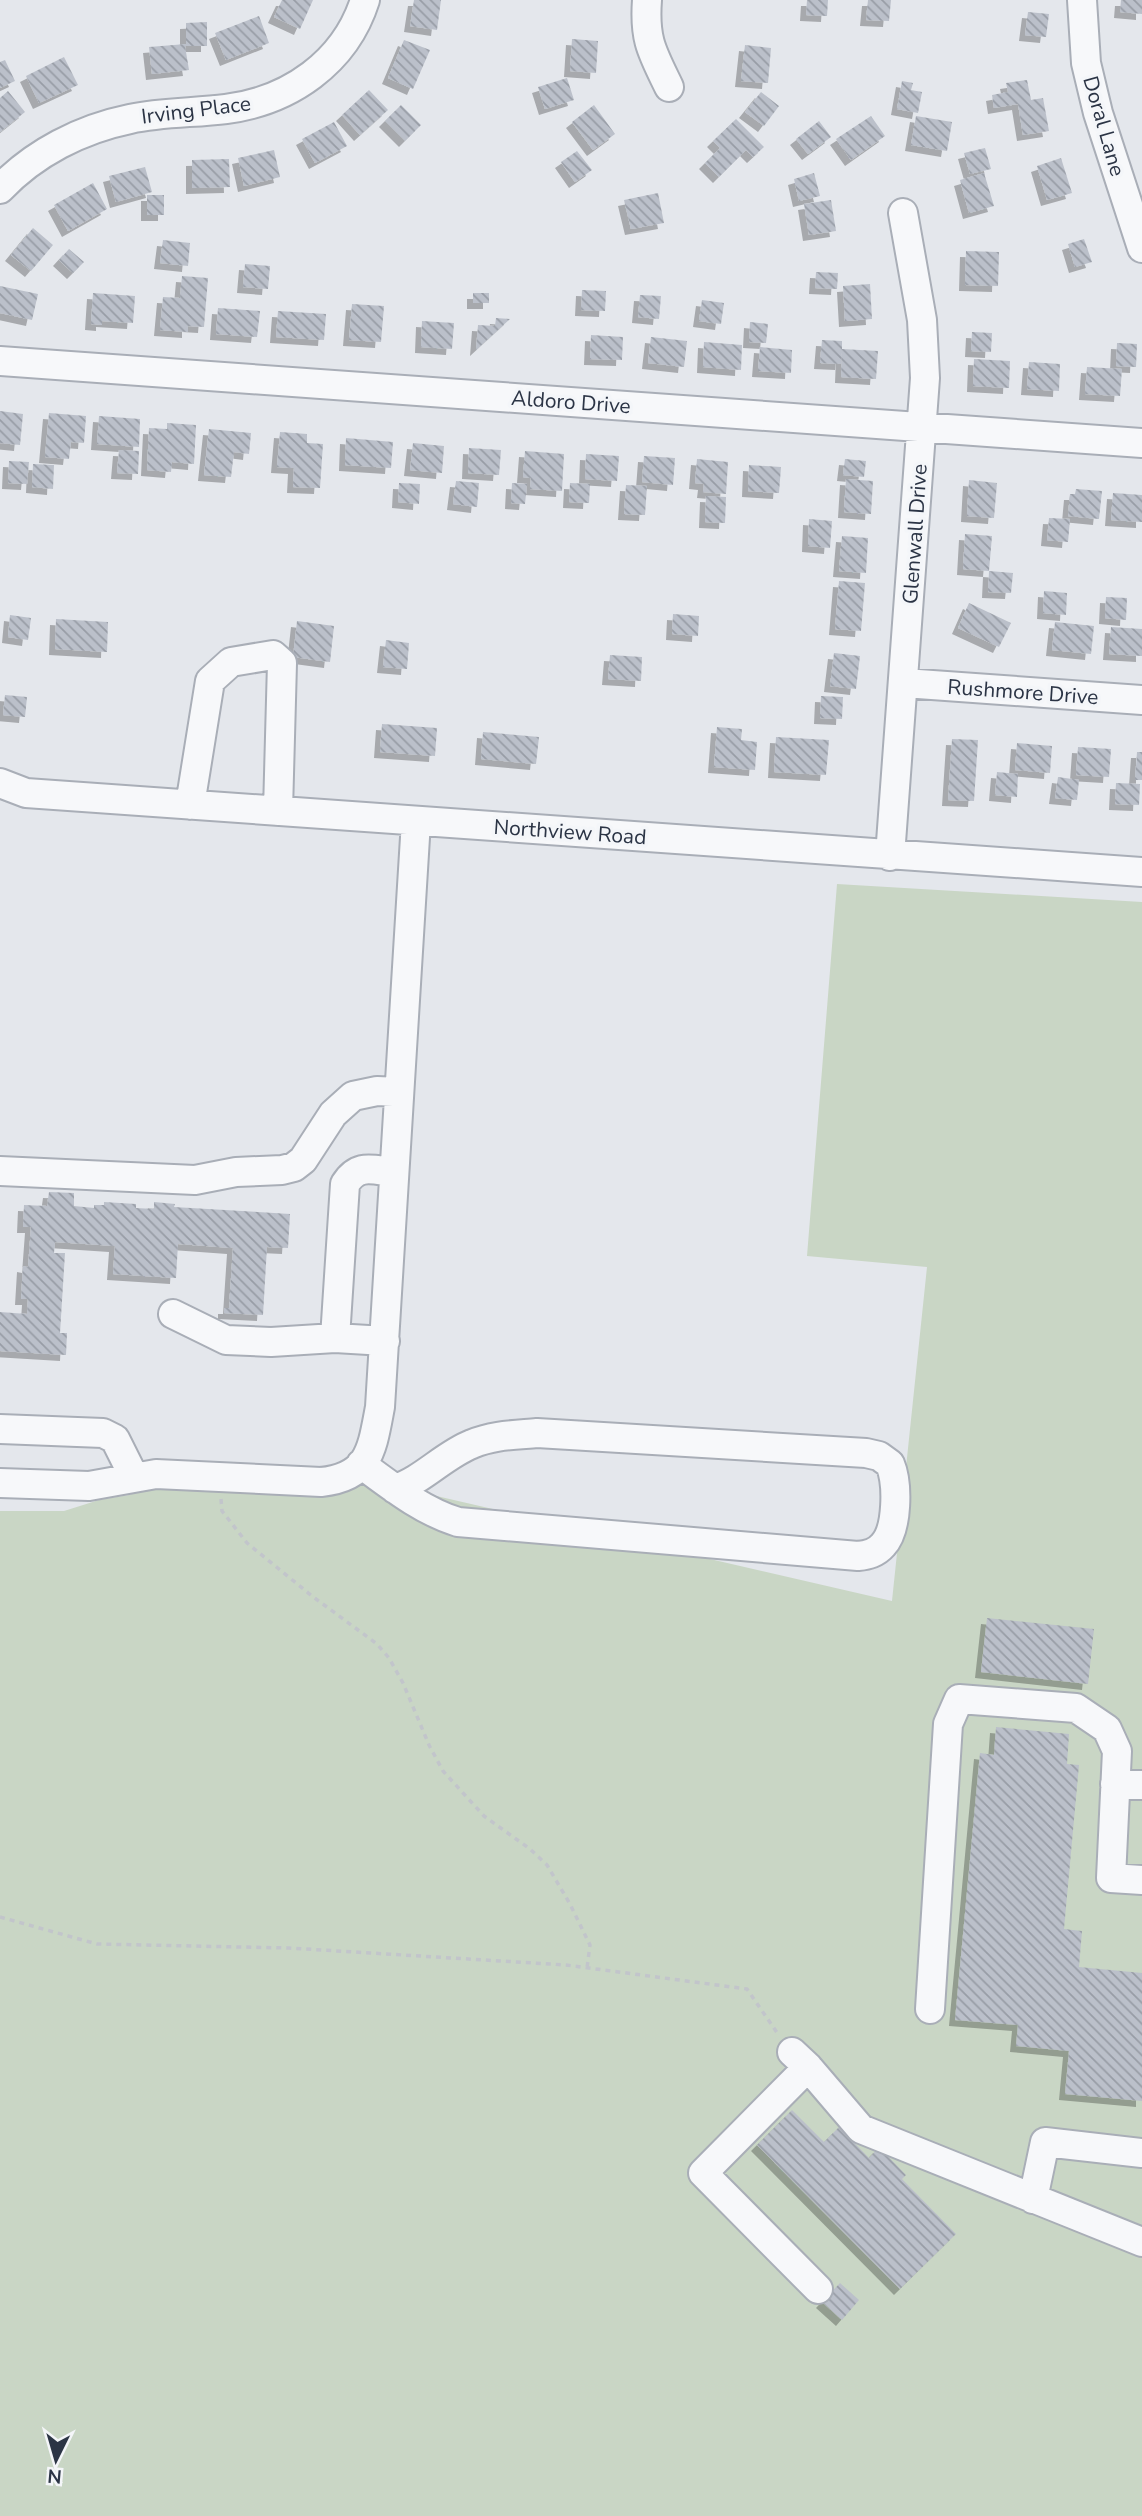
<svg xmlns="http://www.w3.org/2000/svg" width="1142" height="2516" font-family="'Nunito Sans',sans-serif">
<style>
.park{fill:#c9d6c5}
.building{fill:url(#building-back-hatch);filter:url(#shadow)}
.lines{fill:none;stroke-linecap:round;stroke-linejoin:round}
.minor-casing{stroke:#a9aeb7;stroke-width:32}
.path{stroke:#c2c5cb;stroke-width:3.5;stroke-dasharray:5 5;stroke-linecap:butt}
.minor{stroke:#f7f8fa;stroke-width:28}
.labels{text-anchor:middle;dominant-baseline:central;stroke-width:7;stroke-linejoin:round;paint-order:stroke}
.street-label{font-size:21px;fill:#2b3445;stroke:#f4f6f9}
</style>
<defs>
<pattern id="building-back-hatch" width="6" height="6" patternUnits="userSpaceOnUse" patternTransform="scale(1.75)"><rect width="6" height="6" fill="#bbc0ca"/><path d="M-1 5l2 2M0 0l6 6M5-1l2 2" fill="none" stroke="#989da6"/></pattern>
<filter id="shadow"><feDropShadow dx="-6" dy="6" stdDeviation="0" flood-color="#0004"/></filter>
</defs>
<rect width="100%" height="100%" fill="#e4e7ec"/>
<!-- park -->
<path class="park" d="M837,884L1142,902V2516H0V1511H64L99,1500L129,1495L151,1485L316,1496L335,1492L363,1479L892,1601L927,1267L807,1256Z"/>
<!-- building -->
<path class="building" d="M282,0H313L300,29L274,17Z
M414,0H441L437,30L410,26Z
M807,0H828L827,16L806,15Z
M868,0H891L889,21L866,20Z
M1121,0H1142V14L1120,12Z
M1028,12L1049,14L1046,37L1025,35Z
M259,16L269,43L226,60L215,33Z
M207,22V46H185L189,70L152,74L149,47L186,44V23Z
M572,39L598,41L596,73L570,71Z
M404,40L430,50L413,89L388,78Z
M745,45L771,48L768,83L741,81Z
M64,57L78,85L39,103L26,76Z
M5,60L15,81L0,88V62Z
M567,78L574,100L545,109L538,87Z
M1027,80L1031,100L1043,98L1049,131L1023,135L1018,104L994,108L992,95L1008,92L1006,83Z
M902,81L913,83L911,90L922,92L918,113L897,109Z
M369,90L388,110L360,135L342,115Z
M8,91L25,112L0,132V98Z
M761,92L779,106L764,126L745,112Z
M401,105L421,125L405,141L385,121Z
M594,105L615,134L593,150L572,122Z
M871,116L885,136L851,160L836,139Z
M916,116L952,122L947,151L911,145Z
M736,119L764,147L753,157L746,150L719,177L705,163L720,148L713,141Z
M819,121L831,137L808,154L796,139Z
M334,122L347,146L315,163L302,139Z
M985,148L991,169L970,174L964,153Z
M274,150L280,177L244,186L238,158Z
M577,151L592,170L575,182L561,162Z
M1061,158L1072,193L1047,200L1037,166Z
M229,159L230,187L192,188V160Z
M145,167L152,192L116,202L109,176Z
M814,173L820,196L799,201L794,179Z
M984,173L994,206L969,213L960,180Z
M93,183L107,209L68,231L54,205Z
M658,193L664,223L631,229L624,200Z
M147,195H164V215H147Z
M831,200L836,231L809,235L804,204Z
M33,228L53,245L31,271L11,255Z
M1084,239L1092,262L1075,267L1068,244Z
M163,240L190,243L188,266L160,263Z
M69,249L84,262L73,273L59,260Z
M966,251L999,252L998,286L965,285Z
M245,264L270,266L268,289L243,287Z
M816,272L838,273L837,289L815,288Z
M182,276L208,278L204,327L188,326V332L160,330L163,297L180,298Z
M870,284L872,319L845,321L843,286Z
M0,286L38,294L32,320L0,313Z
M582,290L606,291L605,311L581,310Z
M93,293L135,296L133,323L102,321V325L91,324Z
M473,293H489V303H473Z
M640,295L661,296L659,319L638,317Z
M702,300L724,303L721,324L699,321Z
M352,304L384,306L381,342L349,340Z
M218,308L260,311L257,337L216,334Z
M278,311L326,314L324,340L276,337Z
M496,318L510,319L476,350L478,325L495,326Z
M422,321L454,323L452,349L421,347Z
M750,322L768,324L766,343L749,342Z
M972,332L992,333L991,352L971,351Z
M591,335L623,337L622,360L590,359Z
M651,337L687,341L684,367L648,363Z
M822,340L842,341V349L878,351L876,379L841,377L842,352L841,364L820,363Z
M704,342L742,345L741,370L703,367Z
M1117,343L1137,344L1136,367L1116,366Z
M760,347L792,350L791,373L758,371Z
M974,359L1010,361L1009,388L973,386Z
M1029,362L1060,364L1059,391L1027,389Z
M1087,367L1122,369L1120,396L1085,394Z
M0,411L23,414L20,445L0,443Z
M49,413L86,416L84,443L71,442L69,459L45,457Z
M99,416L140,419L139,447L97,444Z
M167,423L196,425L194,464L172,462L171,472L147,470L149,428L167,429Z
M209,429L251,433L249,454L234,452L231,477L204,475Z
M280,432L307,434V443L323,444L320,488L293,487L294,468L277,467Z
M346,438L393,442L391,468L345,465Z
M413,443L444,446L442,473L410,470Z
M469,448L501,450L499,475L468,473Z
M119,450L139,451L138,474L117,473Z
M525,451L564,454L562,491L530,489L531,478L523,477Z
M586,454L619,456L617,481L585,479Z
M644,456L675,458L673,485L642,482Z
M697,459L728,462L726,494L703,492L704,484L695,483Z
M845,459L866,461L864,477L843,475Z
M9,461L29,462L27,484L8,483Z
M33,464L54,465L53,489L32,487Z
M749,465L781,467L779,493L748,491Z
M846,479L873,481L871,514L844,512Z
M969,480L997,483L994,518L967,516Z
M456,481L479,483L477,507L453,504Z
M399,483L420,484L419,504L398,502Z
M512,483L527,484L525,504L511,503Z
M570,483L590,484L589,503L569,502Z
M626,485L647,486L645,515L624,514Z
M1076,489L1102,491L1099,519L1068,516L1070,494H1075Z
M1113,493L1142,495V522L1111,520Z
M706,496L726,497L725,523L705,522Z
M1049,518L1070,519L1068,542L1047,540Z
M809,519L832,521L830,548L808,546Z
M965,534L992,536L989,571L963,569Z
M842,536L868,538L866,573L839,571Z
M989,571L1013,573L1011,593L988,592Z
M839,581L865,583L861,631L835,629Z
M1044,591L1067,593L1066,615L1043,613Z
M1106,597L1127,598L1126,620L1105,618Z
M969,603L1011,623L999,647L958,628Z
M673,614L699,616L698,636L672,634Z
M10,615L31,618L28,640L8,637Z
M56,619L108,622L107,652L55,649Z
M297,621L334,626L330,662L293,657Z
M1055,622L1094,626L1091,654L1052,650Z
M1111,627L1142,629V656L1109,654Z
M386,640L409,643L407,669L383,667Z
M834,653L860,656L856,689L830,686Z
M610,655L642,657L641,681L608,679Z
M5,695L27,697L25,717L3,715Z
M821,696L843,697L842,719L820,718Z
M382,724L437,728L435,756L380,752Z
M717,727L742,729L741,740L757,742L755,770L714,767Z
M483,732L539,737L536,764L481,759Z
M776,737L829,740L826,775L774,772Z
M952,739L978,740L974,801L948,800Z
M1017,743L1052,746L1050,773L1015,770Z
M1078,747L1111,749L1109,777L1076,775Z
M1137,752H1142V780H1135Z
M997,772L1018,774L1017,797L995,795Z
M1058,777L1079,780L1077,800L1055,798Z
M1116,783L1140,784L1139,805L1115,804Z
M49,1192L74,1193V1206L94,1208V1205H104V1202L136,1204V1208L154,1209V1202L175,1204L174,1207L290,1214L288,1248L267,1247L263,1315L224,1313V1308H229L233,1248L178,1244L176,1278L113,1274L115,1246L55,1242L54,1253H65L60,1333H67L66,1355L0,1351V1312L27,1314L28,1299H21L23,1266L28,1267L31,1227H23L24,1205L47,1206Z
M987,1618L1094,1629L1088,1684L981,1672Z
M996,1727L1069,1734L1067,1764L1079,1765L1064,1929L1082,1931L1079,1967L1142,1973V2101L1065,2094L1069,2051L1016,2046L1018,2025L955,2020L980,1753L994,1755Z
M792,2110L824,2142L839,2127L869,2158L879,2147L906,2175L902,2179L956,2234L900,2289L757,2145Z
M840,2283L859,2300L842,2320L822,2302Z"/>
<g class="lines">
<defs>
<path id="minor" d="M647,0C644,40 652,52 669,87
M1082,0L1086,63L1098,113L1142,248
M0,189C34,153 81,129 130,119C161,112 194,113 226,109C289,101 345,63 365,0
M0,361L1142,443
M904,683L1142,700
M0,783L26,793L1142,872
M190,805L210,681L231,662L273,655L282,663L278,811
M890,856L925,378L922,320L903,213
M0,1171L195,1180L236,1172L282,1170L294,1167L303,1160L333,1114L353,1096L377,1091L399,1092
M173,1314L226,1340L271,1342L335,1338L385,1341
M335,1338L345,1184C358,1163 372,1170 394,1172
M0,1429L103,1433L115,1439L134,1477
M361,1464C391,1486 422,1511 458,1522L858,1556C868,1555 876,1553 883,1545C898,1529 898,1483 890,1464L879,1456L866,1453L537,1433C515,1435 493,1435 472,1444C444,1455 423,1480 395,1489
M0,1483L89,1486L156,1474L321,1482C370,1477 372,1449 380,1407L416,821
M1115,1784L1142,1785
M930,2009L948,1724L959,1699L1076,1708L1107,1729L1117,1751L1111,1878L1142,1880
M792,2052L808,2067L861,2129L1142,2242
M808,2067L703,2173L818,2289
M1033,2199L1045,2142L1142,2153"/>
</defs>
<!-- minor casing -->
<use href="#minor" class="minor-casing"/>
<!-- path -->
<path class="path" d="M221,1499L222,1511L247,1543L312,1596L377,1644L389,1658L403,1683L429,1745L443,1771L484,1816L530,1849L547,1865L570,1904L590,1945L587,1968
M0,1917L97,1944L289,1948L566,1965L747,1989L778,2034"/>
<!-- minor -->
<use href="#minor" class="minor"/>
</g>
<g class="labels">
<!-- street labels -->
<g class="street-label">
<text transform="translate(196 110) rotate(-7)">Irving Place</text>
<text transform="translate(1104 126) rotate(74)">Doral Lane</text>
<text transform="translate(571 402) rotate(4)">Aldoro Drive</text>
<text transform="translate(915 534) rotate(-86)">Glenwall Drive</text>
<text transform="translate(1023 692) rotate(4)">Rushmore Drive</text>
<text transform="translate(570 832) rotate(4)">Northview Road</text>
</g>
</g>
<!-- north arrow -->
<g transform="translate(56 2460) rotate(185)" stroke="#f4f6f9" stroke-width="5" paint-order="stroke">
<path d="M0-5L12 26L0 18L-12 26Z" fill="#2b3445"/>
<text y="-10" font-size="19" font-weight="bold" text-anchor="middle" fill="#2b3445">N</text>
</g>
</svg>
